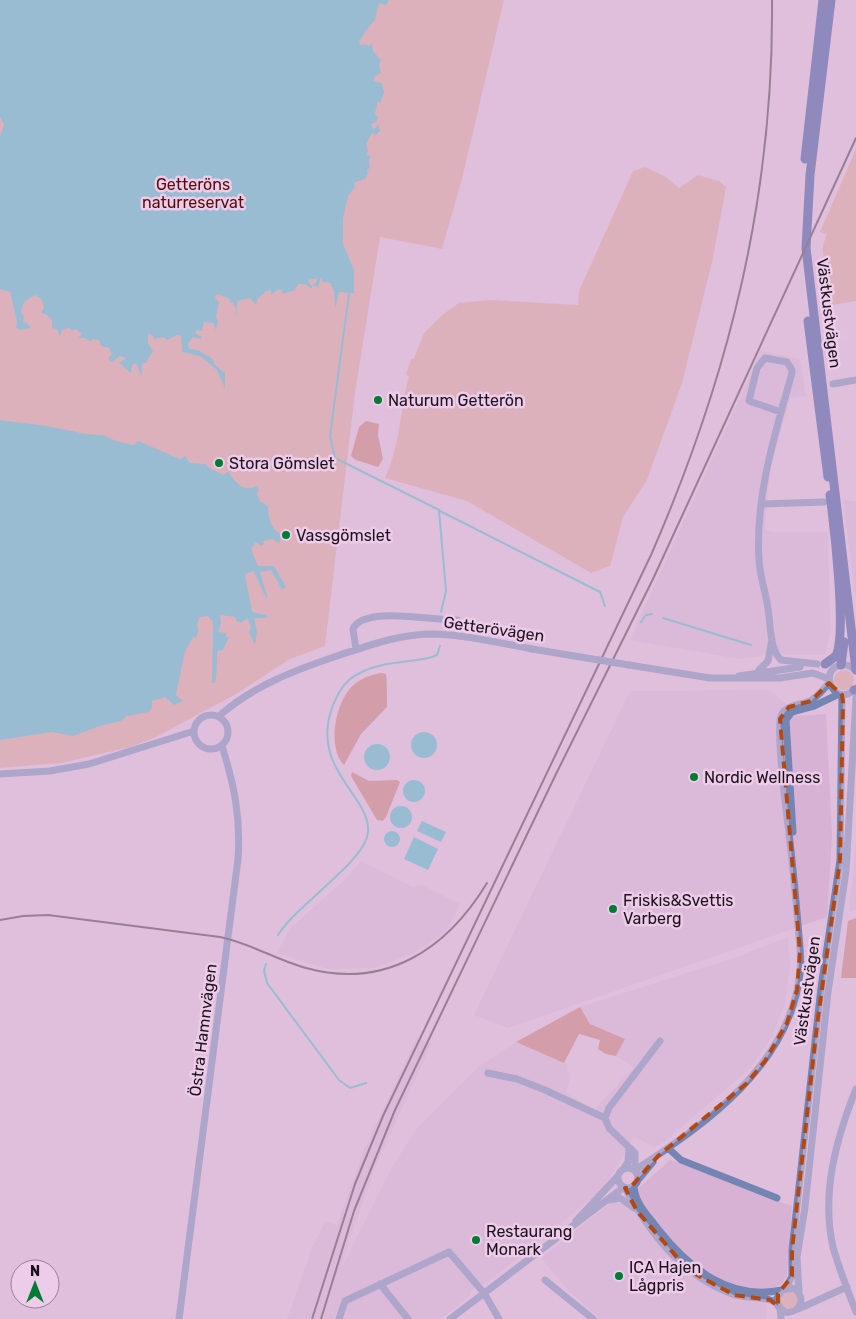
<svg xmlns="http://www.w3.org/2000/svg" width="856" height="1319" font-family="Rubik,sans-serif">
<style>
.built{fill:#d7b2d4}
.green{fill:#dc9f96}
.forest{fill:#c5756a}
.water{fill:#47b8c8}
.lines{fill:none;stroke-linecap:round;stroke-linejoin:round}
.stream{stroke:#47b8c8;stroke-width:2}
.minor{stroke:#7485b4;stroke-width:7}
.major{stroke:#31479a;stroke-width:9}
.rail{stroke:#423240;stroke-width:2}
.minor-bridge{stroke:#7485b4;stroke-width:7}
.marked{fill:none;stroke:#b54710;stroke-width:4;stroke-dasharray:10 6;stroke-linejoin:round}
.poi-dot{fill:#027c33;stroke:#eccce9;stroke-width:2}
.labels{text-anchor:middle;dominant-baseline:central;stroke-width:5;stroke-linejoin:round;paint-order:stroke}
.park-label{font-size:16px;fill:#560c08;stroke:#eccce9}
.street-label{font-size:16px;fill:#1d111c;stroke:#eccce9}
.poi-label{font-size:16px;fill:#1d111c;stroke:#eccce9;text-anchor:start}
</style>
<rect width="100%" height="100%" fill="#dfbfdc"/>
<!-- built -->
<path class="built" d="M761,351L800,359L806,396L790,398L770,471L765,529L773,532H828L830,632L825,655H786L779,651L769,650L761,656L740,659L630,640Z
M843,499L856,502V595L855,592Z
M770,690L783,701L795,716L826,714L832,836L827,917L508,1028L474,1015L630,691Z
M856,841V910L849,912Z
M361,861L413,887L422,885L460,904L447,931L414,953L374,968L328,969L277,953L290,928L346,879Z
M788,937L790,967L785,1003L772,1037L749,1069L665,1141L655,1147L634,1137L604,1188L487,1283L481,1284L471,1290L470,1295L441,1319H327L340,1271L391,1169L418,1127L480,1066L516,1042L568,1065L567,1071L571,1073L566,1093L594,1110L634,1067L616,1056L624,1039L590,1024L580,1007L734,958Z
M417,1037L431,1044L375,1168L350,1239L326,1319H287L312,1248L325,1222L337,1225L362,1155Z
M670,1160L792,1206L787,1275L782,1284L766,1291V1319H600L567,1289L541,1258L609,1204L639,1188Z"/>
<!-- green -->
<path class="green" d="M0,0H504L462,179L442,249L380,237L355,393L325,646L290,659L238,693L156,737L131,747L61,763L0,768Z
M856,149V301L821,307C821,293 822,275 827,262C820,253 823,244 827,234L820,232Z
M645,167L666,177L679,188L698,175L719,181L726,187L713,258L682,383L647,480L623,517L610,566L591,573L467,501L385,478C400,446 400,410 409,376L406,375L411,359H414L424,333L442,315L459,303L491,300L578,305L579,291L633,171Z
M834 680a10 10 0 1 1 20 0a10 10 0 1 1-20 0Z
M787,1290L795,1292L799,1300L795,1308L787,1309L781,1305L780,1295Z"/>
<!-- forest -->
<path class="forest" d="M366,421L379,424L378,435L383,459L378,467L356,460L351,456L359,427Z
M381,673L386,674C387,676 387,703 387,707L361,734L344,765C326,747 336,697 356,683C363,677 372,675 381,673Z
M352,772L369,781L397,780L400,782L386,817L383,821L377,820L351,776Z
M856,918V978H841L848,921Z
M580,1007L590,1024L625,1039L616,1056L606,1054L598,1049L600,1040L579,1034L564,1063L516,1042Z"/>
<!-- water -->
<path class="water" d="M0,0H389L386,5L379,3L375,20L367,29L369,31L366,30L359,42L361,45L365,44L369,46L372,43L373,51L381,60L379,66L381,73L375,76L373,81L382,83L384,93L380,103L378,101L375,113L378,118L376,122L371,124L374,130L378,124L380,131L376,135L372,133L366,144L368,150L367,156H371L369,160L370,167L367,171L368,173L366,178L354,183L355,187L348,196L343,219V244L354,270V293L339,292L335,308L334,291L330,283L323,282L320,278L319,287L311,285L316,283L317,278L308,280L313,289L304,284H298L295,290L283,294L282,290H277L271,295V291L268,290L258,298L256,305L250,298L237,301V319L236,309L232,302L229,303L230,299L217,294L215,298L219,302L216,317L218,321L216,330L213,323L204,322L202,329L203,331L197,330L195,333L202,337L201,339L193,337L188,344L189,349L198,350L213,359L214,364L225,373V388L217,370L200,356L182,352L181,336L177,335L167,340L163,337L154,339L151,334H148V343L153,351L146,363H142V377L136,363L132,365L131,373L119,363L126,358L120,356L112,362L108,359L112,354L109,348L101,346L99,340L92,339L91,342L85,338H78L82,334L76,329L72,331L70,328L62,330L60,337L57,329L52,328V320L47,315L41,313L44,308L42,300L35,295L24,302L21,312L24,317L23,322L27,323L31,328L20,330L16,328L17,321L10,292L0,289V136L4,125L0,117Z
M0,420L47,426L86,434L103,435L116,441L134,445L138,441L180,459L185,456L190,463L206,464L209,468L224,475L228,471C235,482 243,493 256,486L259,489L257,494L260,501L268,506C269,519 270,528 282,535L279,543L273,539L263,541L264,544L261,546L256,542L251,549L258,566H274L286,587L282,590L271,570L260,572L268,599L264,594L254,571L245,574L252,612L266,615L268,618H254L257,632L255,645L249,632L251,627L247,618L242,622H237L235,617L220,615L221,624L218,632L226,633V637H229L223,650L217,651C217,659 217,677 215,683H212L213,622L208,616L200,617L197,624C199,631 198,631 196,638L193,637L185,651L176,695L183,701L174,705L165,697L152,701V707L149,712L127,716L121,721L100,726L73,736L52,732L0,740Z
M411 745a13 13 0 1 1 26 0a13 13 0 1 1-26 0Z
M364 757a13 13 0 1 1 26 0a13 13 0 1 1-26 0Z
M403 791a11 11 0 1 1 22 0a11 11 0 1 1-22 0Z
M390 817a11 11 0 1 1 22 0a11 11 0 1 1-22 0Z
M422,821L446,832L441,842L417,831Z
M384 839a8 8 0 1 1 16 0a8 8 0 1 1-16 0Z
M414,837L438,849L428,870L404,859Z"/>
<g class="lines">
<!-- stream -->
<path class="stream" d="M349,294L330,436L335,458L439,510L446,591L441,612
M440,511L600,592L605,606
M663,618L751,645
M641,622L646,615L652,614
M278,935C296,906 360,864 367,837C378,799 307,772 333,705C340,689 346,679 362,672C383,661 410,663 432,657L437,655L440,646
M266,964L264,970L267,983L339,1080L350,1088L366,1083"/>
<!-- minor -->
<path class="minor" d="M833,384L856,380
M781,412L749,401L757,368L765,358L787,362L792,370V373C775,434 755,496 759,560C760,577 766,593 768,609C771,625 769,648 781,660L817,664
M762,504L824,502
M356,649L353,629C363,605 434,621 457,620
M629,665L710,678H780L813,673L829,679
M759,670L768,661L772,640
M856,671C852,667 848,664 842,665C816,668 835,711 856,688
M739,676L800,667
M194 732a17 17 0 1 1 34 0a17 17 0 1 1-34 0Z
M219,716C253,686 295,670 337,656C370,645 399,634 434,634C467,635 500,643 532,649
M0,774L50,771L89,764L194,731
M793,832L786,720L792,712L814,706L839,694
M488,1073L517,1079L545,1090L605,1118L609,1128L635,1153V1170
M856,1089C836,1139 821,1193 833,1247C839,1269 848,1291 856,1312
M605,1118L609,1108L660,1041
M668,1148L681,1160L777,1198
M618 1178a10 10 0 1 1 20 0a10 10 0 1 1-20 0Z
M624,1168L628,1162L629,1148
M635,1170C706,1124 790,1065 800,973C802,957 799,940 798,924C795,889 792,854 787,818C785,800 776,731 781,716C786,703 803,706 813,699C819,695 824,689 829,683
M638,1180L653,1162
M634,1186C635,1204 648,1215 658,1229C689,1268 729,1301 782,1290
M625,1188C650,1233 681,1275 732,1294C745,1299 759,1296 770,1300C777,1302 780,1309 785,1312C801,1314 807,1296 793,1288L782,1290L777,1298L778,1306
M609,1200L620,1198L634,1208
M576,1221L618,1176
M545,1280L593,1319
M380,1284L408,1319
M786,1288L792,1276V1250L821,988L840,860L842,695
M799,1292L797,1257L805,1207L828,992L846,871L856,698
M780,1308L781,1319
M798,1309L847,1287
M179,1319L238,859C241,818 234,784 222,746
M339,1319L345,1301L449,1252L484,1293L499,1319
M450,1319L624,1187"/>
<!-- major -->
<path class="major" d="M831,0L810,175L806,248L856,670
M805,159L823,0
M808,321L828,477
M825,664L836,656C847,633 834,524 830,495
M841,665L844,642
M854,690H856"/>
<!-- rail -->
<path class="rail" d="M0,920L23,916L48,915L220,937C250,943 276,960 306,968C386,990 447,949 487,883
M312,1319L355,1184L383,1116L651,555C729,376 774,196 772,0
M321,1319L354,1211L395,1110L556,774L653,579L856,138"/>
<!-- minor-bridge -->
<path class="minor-bridge" d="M532,649L629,665"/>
</g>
<!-- marked area -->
<path d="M0 0H856V1319H0ZM829,683L842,695L843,702L840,860L817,1025L792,1250V1276L778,1294V1306L770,1300L734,1295L688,1270L637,1211L625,1188H630L658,1156L746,1084L765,1061L787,1023L797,990L800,952L780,719L789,707L811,701Z" fill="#dfbfdc" fill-opacity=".55" fill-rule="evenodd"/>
<path class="marked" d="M829,683L842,695L843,702L840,860L817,1025L792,1250V1276L778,1294V1306L770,1300L734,1295L688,1270L637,1211L625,1188H630L658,1156L746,1084L765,1061L787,1023L797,990L800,952L780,719L789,707L811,701Z"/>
<!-- markers -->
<g class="poi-dot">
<circle cx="378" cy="400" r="5"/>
<circle cx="219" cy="463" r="5"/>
<circle cx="286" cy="535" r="5"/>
<circle cx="694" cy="777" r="5"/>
<circle cx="613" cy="909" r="5"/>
<circle cx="476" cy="1240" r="5"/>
<circle cx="619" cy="1276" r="5"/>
</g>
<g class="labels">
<!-- park labels -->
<g class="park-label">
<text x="193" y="184">Getteröns<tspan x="193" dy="18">naturreservat</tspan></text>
</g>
<!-- street labels -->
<g class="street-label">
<text transform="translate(829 313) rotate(83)">Västkustvägen</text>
<text transform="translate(494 629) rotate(8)">Getterövägen</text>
<text transform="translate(807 991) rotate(-82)">Västkustvägen</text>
<text transform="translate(203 1030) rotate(-83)">Östra Hamnvägen</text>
</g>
<!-- poi labels -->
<g class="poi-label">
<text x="388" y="400">Naturum Getterön</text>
<text x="229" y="463">Stora Gömslet</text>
<text x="296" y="535">Vassgömslet</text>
<text x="704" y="777">Nordic Wellness</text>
<text x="623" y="900">Friskis&amp;Svettis<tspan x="623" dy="18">Varberg</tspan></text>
<text x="486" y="1231">Restaurang<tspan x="486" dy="18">Monark</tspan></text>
<text x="629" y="1267">ICA Hajen<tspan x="629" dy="18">Lågpris</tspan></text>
</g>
</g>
<!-- north arrow -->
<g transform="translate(35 1284)"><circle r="24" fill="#eccce9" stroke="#998197"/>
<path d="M0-4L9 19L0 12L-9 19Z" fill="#027c33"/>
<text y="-8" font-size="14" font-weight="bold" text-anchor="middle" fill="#1d111c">N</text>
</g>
</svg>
